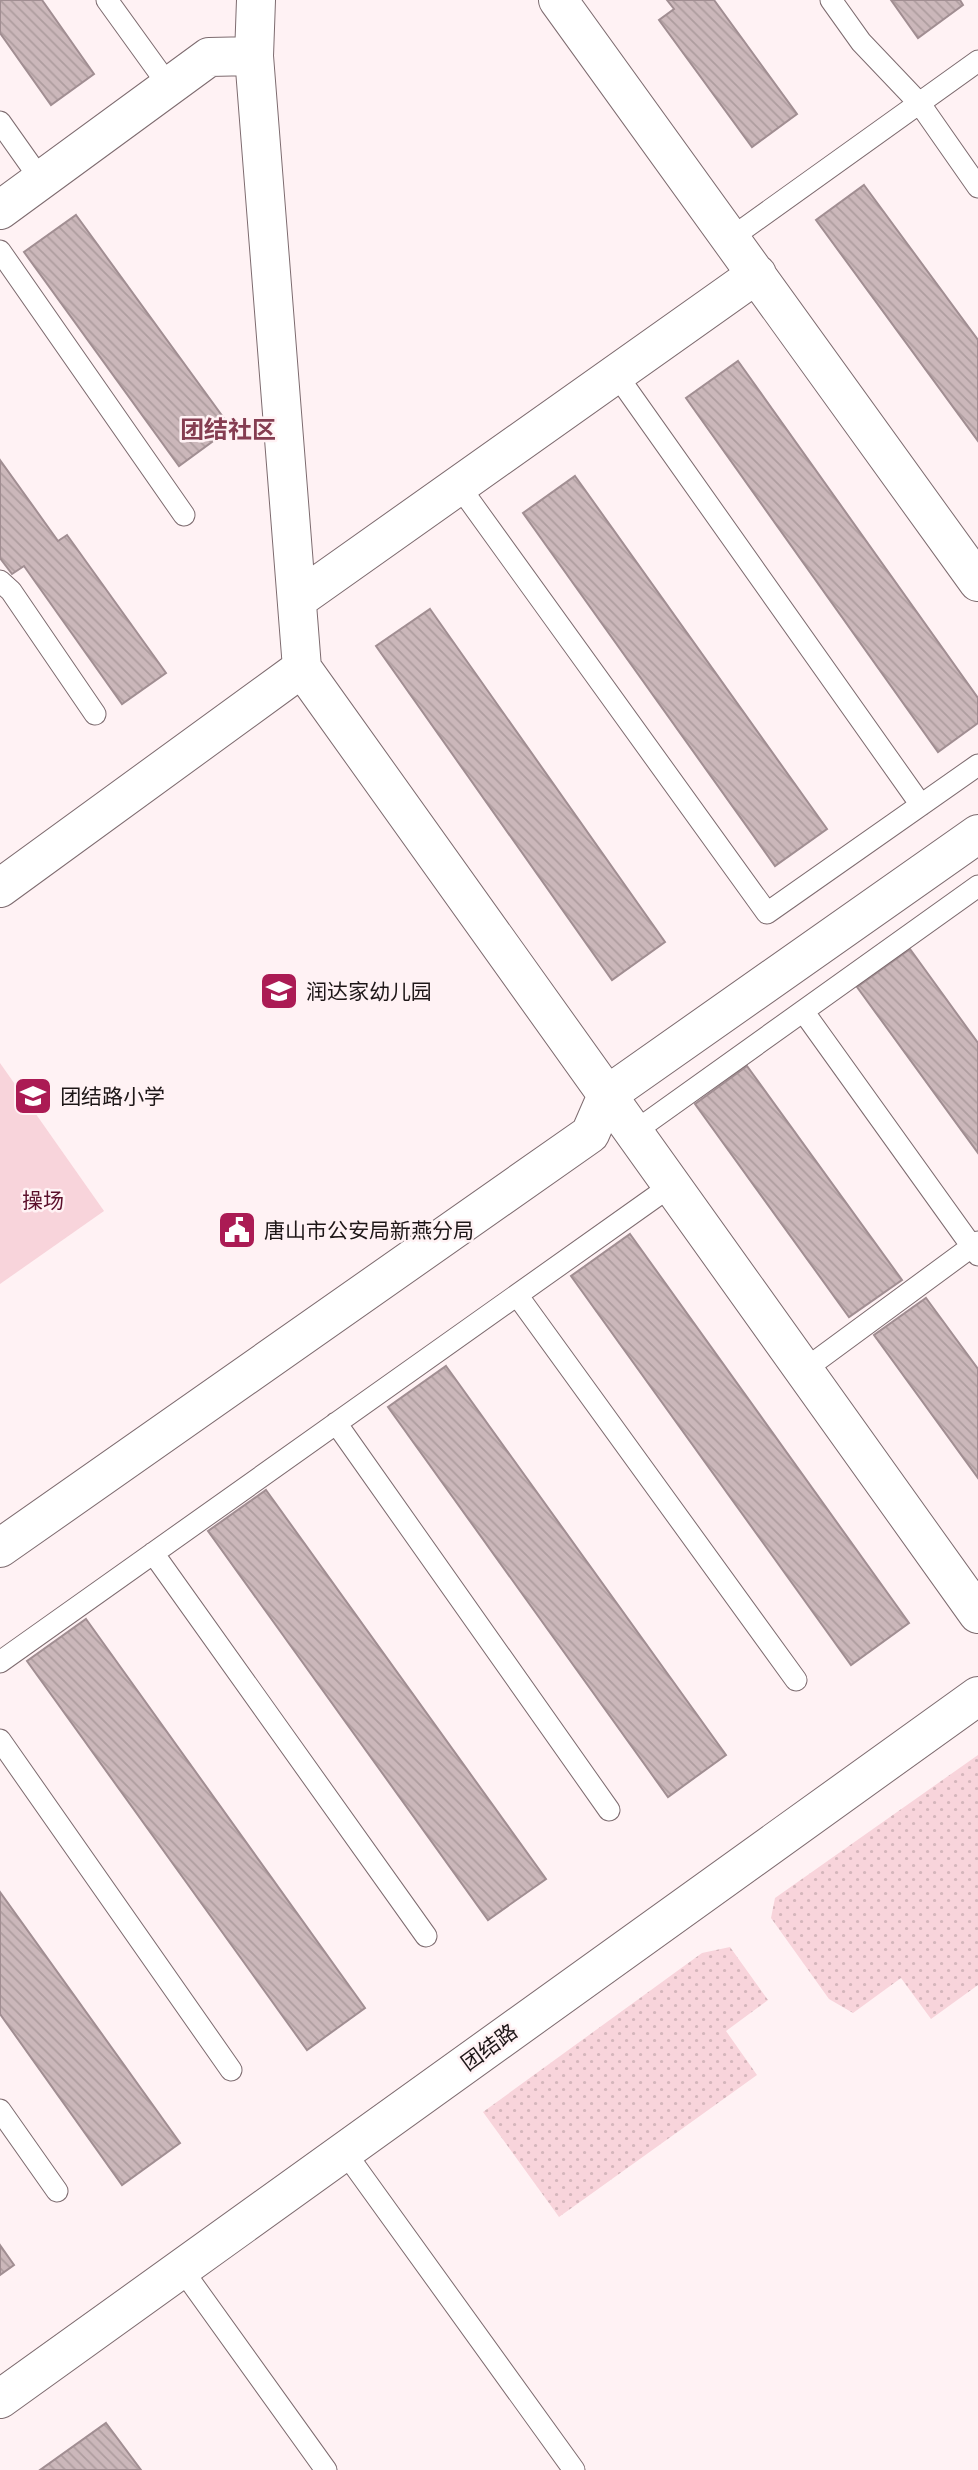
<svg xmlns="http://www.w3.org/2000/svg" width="978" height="2470" font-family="Helvetica,'Noto Sans SC',sans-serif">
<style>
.park{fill:#f8d4db}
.garden{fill:url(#garden-dots)}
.building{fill:url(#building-back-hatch);stroke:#a18e92;stroke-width:2}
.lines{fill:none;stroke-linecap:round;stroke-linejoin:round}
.service-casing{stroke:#7d6b6f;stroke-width:23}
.minor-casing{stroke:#7d6b6f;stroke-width:40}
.tertiary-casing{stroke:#7d6b6f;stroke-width:40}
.service{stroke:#fff;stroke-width:21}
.minor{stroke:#fff;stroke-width:38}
.tertiary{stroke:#fff;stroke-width:38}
.labels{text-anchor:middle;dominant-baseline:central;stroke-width:5;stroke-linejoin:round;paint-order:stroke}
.poi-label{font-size:21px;fill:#1e1718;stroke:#fff2f4;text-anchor:start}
.park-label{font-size:21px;fill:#5b0e2a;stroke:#fff2f4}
.street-label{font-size:21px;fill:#1e1718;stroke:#fff2f4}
.quarter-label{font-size:24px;font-weight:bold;fill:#853d51;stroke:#fff2f4}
</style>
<defs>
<pattern id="garden-dots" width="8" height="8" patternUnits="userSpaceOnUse" patternTransform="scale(1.75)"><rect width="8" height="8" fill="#f8d4db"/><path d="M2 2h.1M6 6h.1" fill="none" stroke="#d4b5bb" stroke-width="1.8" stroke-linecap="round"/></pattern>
<pattern id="building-back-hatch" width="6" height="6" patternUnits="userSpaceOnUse" patternTransform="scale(1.75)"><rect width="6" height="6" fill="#cbb7ba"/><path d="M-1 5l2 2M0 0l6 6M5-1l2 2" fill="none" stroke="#ae9d9f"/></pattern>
</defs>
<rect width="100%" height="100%" fill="#fff2f4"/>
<!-- park -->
<path class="park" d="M0,1063L104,1211L0,1284Z"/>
<!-- garden -->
<path class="garden" d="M978,1755V1985L931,2019L901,1978L853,2013L829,1999L771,1918L775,1898Z
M730,1947L768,2000L726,2031L757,2075L559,2217L483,2112L702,1953Z"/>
<!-- building -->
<path class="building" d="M0,0H42L94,74L51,105L0,33Z
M667,0H714L797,114L752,147L659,20L674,9Z
M891,0H960L963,5L918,38Z
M864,185L978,340V441L816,220Z
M76,215L231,428L179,466L24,252Z
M738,361L978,698V723L938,752L686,398Z
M0,460L58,541L67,535L166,673L122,704L24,566L12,574L0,558Z
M575,476L827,829L775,866L523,513Z
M430,609L665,942L612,980L376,646Z
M910,949L978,1043V1153L857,987Z
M747,1066L902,1280L849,1317L695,1104Z
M630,1234L909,1623L851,1665L571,1276Z
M926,1298L978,1369V1478L874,1335Z
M446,1366L726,1755L668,1797L388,1407Z
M266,1490L546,1879L488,1920L208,1531Z
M86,1619L365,2008L307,2050L27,1661Z
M0,1892L180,2143L122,2185L0,2014Z
M0,2245L14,2265L0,2275Z
M106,2423L141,2470H40Z"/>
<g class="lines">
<defs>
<path id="service" d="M107,0L169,86
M831,0L861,42L920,104L978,187
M0,122L41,180
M731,238L978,61
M0,251L184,515
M616,374L921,805
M459,486L767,913L978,765
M0,581L11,591L95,714
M803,1011L978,1255
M634,1132L978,886
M517,1295L796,1680
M804,1370L978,1242
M336,1423L609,1810
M153,1553L426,1936
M0,1662L672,1185
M0,1740L231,2070
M0,2110L57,2191
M344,2151L574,2470
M181,2268L326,2470"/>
<path id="minor" d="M256,0L254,56L302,668L978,1614
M558,0L978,582
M0,210L209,57L254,56
M297,600L757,274
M0,888L302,668
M0,1548L590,1134L607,1095L978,834"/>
<path id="tertiary" d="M0,2399L978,1696"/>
</defs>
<!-- service casing -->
<use href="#service" class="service-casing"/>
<!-- minor casing -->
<use href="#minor" class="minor-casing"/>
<!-- tertiary casing -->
<use href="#tertiary" class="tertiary-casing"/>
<!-- service -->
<use href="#service" class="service"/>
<!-- minor -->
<use href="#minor" class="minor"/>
<!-- tertiary -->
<use href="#tertiary" class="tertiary"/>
</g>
<!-- icons -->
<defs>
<symbol id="school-square" viewBox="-11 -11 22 22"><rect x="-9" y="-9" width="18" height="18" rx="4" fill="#ab1b54" stroke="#fff2f4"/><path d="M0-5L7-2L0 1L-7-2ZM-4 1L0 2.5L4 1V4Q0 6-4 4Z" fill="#fff"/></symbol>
<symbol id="civic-square" viewBox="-11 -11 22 22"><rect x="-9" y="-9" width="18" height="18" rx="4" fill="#ab1b54" stroke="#fff2f4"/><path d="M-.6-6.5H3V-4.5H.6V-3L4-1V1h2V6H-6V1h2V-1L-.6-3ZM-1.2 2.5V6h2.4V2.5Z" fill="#fff"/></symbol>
</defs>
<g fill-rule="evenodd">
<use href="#school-square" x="257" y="969" width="44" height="44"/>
<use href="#school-square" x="11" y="1074" width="44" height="44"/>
<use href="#civic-square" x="215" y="1208" width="44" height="44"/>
</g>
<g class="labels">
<!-- poi labels -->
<g class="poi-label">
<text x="306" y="991">润达家幼儿园</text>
<text x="60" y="1096">团结路小学</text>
<text x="264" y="1230">唐山市公安局新燕分局</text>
</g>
<!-- park labels -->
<g class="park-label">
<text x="43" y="1200">操场</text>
</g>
<!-- street labels -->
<g class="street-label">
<text transform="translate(489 2047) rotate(-36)">团结路</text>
</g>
<!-- quarter labels -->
<g class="quarter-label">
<text x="228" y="429">团结社区</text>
</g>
</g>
</svg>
